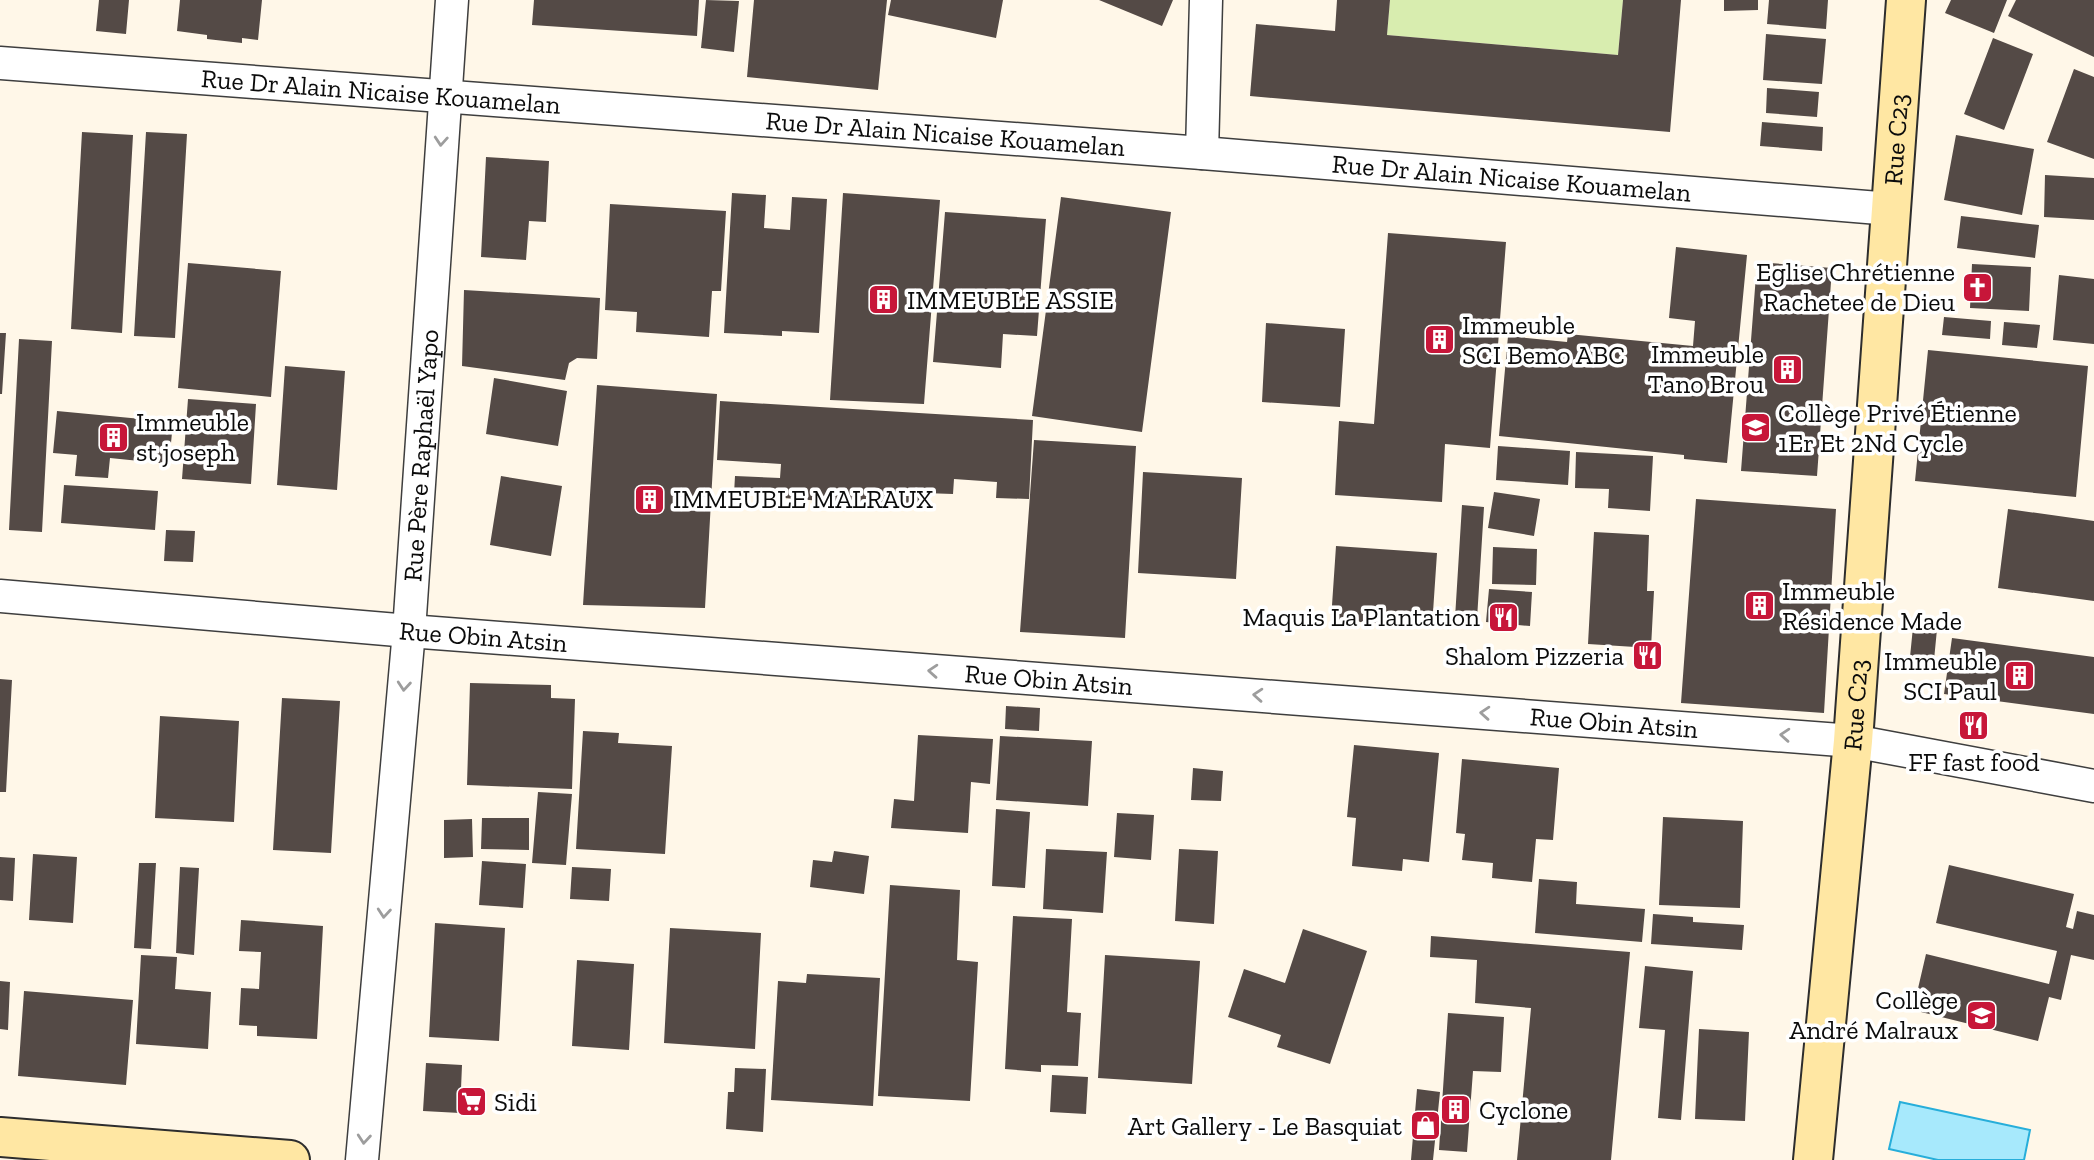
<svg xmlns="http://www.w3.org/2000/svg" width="2094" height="1160" font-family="'Zilla Slab',serif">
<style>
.green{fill:#d8edaf}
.water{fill:#a7e9fc;stroke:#27aeda;stroke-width:2}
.building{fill:#544a46}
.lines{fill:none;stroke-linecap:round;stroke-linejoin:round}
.street-casing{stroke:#3e3e3e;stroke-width:35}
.secondary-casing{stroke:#2d2d2d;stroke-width:42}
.street{stroke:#fff;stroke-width:32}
.secondary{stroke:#ffe7a3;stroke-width:38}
.oneway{stroke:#9d9d9d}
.labels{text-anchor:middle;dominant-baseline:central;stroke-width:7;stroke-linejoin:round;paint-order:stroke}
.street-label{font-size:26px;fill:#0b0b0b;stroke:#fff}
.poi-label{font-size:26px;fill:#0b0b0b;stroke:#fff;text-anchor:start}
</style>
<rect width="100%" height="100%" fill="#fff7e8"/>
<!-- green -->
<path class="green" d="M1390,0H1623L1618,55L1387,35Z"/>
<!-- water -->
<path class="water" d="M1900,1102L2030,1130L2024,1160H1938L1889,1149Z"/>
<!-- building -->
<path class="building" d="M99,0H129L126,34L96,31Z
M180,0H262L258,40L242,38V43L207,39V35L177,31Z
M534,0H699L697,36L532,25Z
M706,0L739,1L734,52L701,48Z
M754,0H887L878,90L747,77Z
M891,0H1003L996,38L888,15Z
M1099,0H1173L1162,26Z
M1337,0H1390L1387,35L1618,55L1623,0H1681L1670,132L1250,96L1256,24L1335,31Z
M1724,0H1758V10L1724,11Z
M1769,0H1828L1826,29L1767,24Z
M1951,0H2007L1994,33L1945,13Z
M2016,0H2094V57L2008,16Z
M1766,34L1826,39L1822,84L1763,80Z
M1993,38L2033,54L2004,130L1964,114Z
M2074,69L2094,77V159L2047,142Z
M1767,88L1819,92L1817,117L1766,113Z
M1762,122L1823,127L1822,151L1760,146Z
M82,132L133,135L122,333L71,329Z
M146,132L187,134L175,338L134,336Z
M1956,135L2034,149L2022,215L1944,200Z
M486,157L549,161L546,222L529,221L526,260L481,257Z
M2045,175L2094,178V220L2044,217Z
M732,193L766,195L764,228L790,230L792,197L827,199L819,333L782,331V336L724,333Z
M843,193L940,200L924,404L830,400Z
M1061,197L1171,212L1142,432L1032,416Z
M610,204L726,211L721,291H712L709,337L636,332L637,312L605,310Z
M945,212L1046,219L1037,336L1003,334L1001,368L933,362Z
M1961,216L2039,225L2035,258L1957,248Z
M1388,233L1506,242L1490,448L1445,444L1442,502L1335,495L1339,421L1374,424Z
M1676,247L1747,255L1727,463L1684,459V455L1499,436L1508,336L1567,342L1568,334L1693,346L1695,321L1669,318Z
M1757,262L1832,268L1817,476L1741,471Z
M188,263L281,271L271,397L178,388Z
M1972,264L2031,267L2029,311L1970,308Z
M2059,275L2094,279V344L2053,340Z
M464,290L600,298L597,359L577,358L569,363L565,380L462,366Z
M1944,317L1991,321L1990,339L1942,335Z
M2004,322L2040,325L2037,348L2002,345Z
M1266,323L1345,329L1340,407L1262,402Z
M0,333H6L2,394H0Z
M19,339L52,341L42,532L9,530Z
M1928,350L2088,366L2076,497L1915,481Z
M285,366L345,371L337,490L277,485Z
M494,378L567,391L558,446L486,434Z
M597,385L717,394L705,608L583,605Z
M188,399L256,404L251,484L182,479Z
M720,401L1033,420L1029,499L996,498L997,482L954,479L953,494L924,493L923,509L734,494L735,476L780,478L781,464L717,460Z
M57,411L173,422L169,464L110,458L108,478L75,476L77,455L53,453Z
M1034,440L1136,446L1125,638L1020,632Z
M1498,446L1570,451L1568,485L1496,480Z
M1576,452L1653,456L1650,511L1608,508L1609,489L1575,488Z
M1143,472L1242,478L1236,579L1138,573Z
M501,476L562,486L551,556L490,545Z
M64,485L158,491L155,530L61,523Z
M1494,492L1540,499L1534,536L1488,528Z
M1696,499L1836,509L1824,713L1681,703Z
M1462,505L1484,507L1477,619L1455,618Z
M2008,509L2094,521V601L1998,588Z
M166,530L195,531L193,562L164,561Z
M1594,532L1649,535L1647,591H1654L1651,648L1588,644Z
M1336,546L1437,553L1432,627L1331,620Z
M1493,547L1537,549L1536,585L1492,584Z
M1489,589L1532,592L1530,626L1486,622Z
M1914,617L1938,619L1934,660L1910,657Z
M1952,638L2094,657V714L1944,694Z
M0,679L12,680L6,792H0Z
M470,683L551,685V698L575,699L572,789L467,785Z
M282,698L340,701L331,853L273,850Z
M1006,706L1040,708L1039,731L1005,729Z
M160,716L239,721L234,822L155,818Z
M583,731L619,733L618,743L672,746L665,854L576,849Z
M918,735L993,739L990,784L971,782L968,833L891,828L894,799L914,801Z
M1000,736L1092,741L1088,806L996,800Z
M1354,745L1439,753L1429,862L1403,859L1402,871L1352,866L1356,818L1347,817Z
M1462,759L1559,768L1553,840L1536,839L1532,882L1492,878L1493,863L1462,860L1465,834L1456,833Z
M1193,768L1223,771L1221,801L1191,800Z
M538,792L572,794L566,865L532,863Z
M996,809L1030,812L1025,888L992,886Z
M1117,813L1154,815L1151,860L1114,857Z
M1663,817L1743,821L1740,908L1659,905Z
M482,818H529V850L481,849Z
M472,819L473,857L444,858V820Z
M1046,849L1107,852L1103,913L1043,909Z
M1179,849L1218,851L1214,924L1175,921Z
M834,851L869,856L864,894L810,887L813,860L832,862Z
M33,854L77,857L73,923L29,920Z
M0,857L15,858L13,901L0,900Z
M482,861L526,864L523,908L479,905Z
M139,863H156L151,949L134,948Z
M1949,865L2074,894L2066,927L2073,929L2077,911L2094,915V960L2071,955L2061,1000L2049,997L2038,1041L1913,1010L1926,954L2049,984L2057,951L1936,923Z
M180,867L199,868L194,955L176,953Z
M572,867L611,869L609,901L570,899Z
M1539,879L1577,882L1576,904L1645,909L1642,942L1535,933Z
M890,885L960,890L957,960L978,962L970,1101L878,1096Z
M1653,914L1693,917V922L1744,925L1742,950L1651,944Z
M1013,916L1072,919L1067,1012L1081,1013L1078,1066L1041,1065V1072L1005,1069Z
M241,920L323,926L317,1039L257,1036V1026L239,1025L241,988L259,989L261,952L239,951Z
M435,923L505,928L499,1041L429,1037Z
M670,928L761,933L755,1049L664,1043Z
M1303,929L1367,951L1330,1064L1277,1047L1281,1035L1228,1017L1244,969L1285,983Z
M1431,936L1630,952L1611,1160H1517L1531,1008L1475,1003L1477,960L1430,957Z
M141,955L177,957L175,989L211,992L208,1049L136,1044Z
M1105,955L1200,961L1192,1084L1098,1078Z
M577,960L634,964L629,1050L572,1046Z
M1645,966L1693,971L1681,1120L1658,1118L1665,1030L1639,1028Z
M807,974L880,978L873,1106L771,1100L778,981L806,983Z
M0,981L10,982L8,1030L0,1029Z
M24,991L133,1000L126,1085L18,1076Z
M1448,1013L1504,1017L1501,1072L1473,1071L1467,1152L1439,1150Z
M1699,1029L1749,1032L1745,1121L1695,1119Z
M426,1063L462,1065L460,1113L423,1111Z
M735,1068L766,1069L763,1132L726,1129L728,1092H734Z
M1052,1075L1088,1077L1086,1114L1050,1112Z
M1417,1089L1440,1092L1433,1160H1411Z"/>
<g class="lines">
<defs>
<g id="street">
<path id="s1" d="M0,63L1202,153L1891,209"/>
<path d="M1202,153L1206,0"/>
<path id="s2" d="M0,596L409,631L1853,741L2094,786"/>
<path id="s3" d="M362,1160L409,631L452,0"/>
</g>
<g id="secondary">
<path d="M0,1137L290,1160"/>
<path id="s4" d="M1813,1160L1853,741L1906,0"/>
</g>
</defs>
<!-- street casing -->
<use href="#street" class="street-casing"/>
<!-- secondary casing -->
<use href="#secondary" class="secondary-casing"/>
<!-- street -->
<use href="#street" class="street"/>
<!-- secondary -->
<use href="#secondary" class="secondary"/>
</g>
<!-- one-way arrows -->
<defs><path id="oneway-chevron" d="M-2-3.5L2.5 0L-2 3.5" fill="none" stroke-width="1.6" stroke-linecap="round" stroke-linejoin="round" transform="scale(1.75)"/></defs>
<g class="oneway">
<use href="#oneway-chevron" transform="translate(441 141) rotate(94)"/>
<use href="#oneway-chevron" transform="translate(933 671) rotate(-176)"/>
<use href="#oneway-chevron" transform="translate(404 686) rotate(95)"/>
<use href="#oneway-chevron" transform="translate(1258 695) rotate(-176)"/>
<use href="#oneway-chevron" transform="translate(1485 713) rotate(-176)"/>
<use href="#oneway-chevron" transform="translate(1785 735) rotate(-176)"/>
<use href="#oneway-chevron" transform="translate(384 913) rotate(95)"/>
<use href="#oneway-chevron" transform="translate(364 1139) rotate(95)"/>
</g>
<!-- icons -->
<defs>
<symbol id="church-square" viewBox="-11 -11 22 22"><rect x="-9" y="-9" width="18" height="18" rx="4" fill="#c71639" stroke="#fff"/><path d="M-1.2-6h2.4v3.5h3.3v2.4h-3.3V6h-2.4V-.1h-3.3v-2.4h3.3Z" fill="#fff"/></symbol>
<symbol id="building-square" viewBox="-11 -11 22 22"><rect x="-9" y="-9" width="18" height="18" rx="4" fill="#c71639" stroke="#fff"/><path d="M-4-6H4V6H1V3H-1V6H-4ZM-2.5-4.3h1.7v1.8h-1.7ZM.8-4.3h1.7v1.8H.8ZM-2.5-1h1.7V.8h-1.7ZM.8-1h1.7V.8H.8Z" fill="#fff"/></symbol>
<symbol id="school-square" viewBox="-11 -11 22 22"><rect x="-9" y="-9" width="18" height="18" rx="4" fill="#c71639" stroke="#fff"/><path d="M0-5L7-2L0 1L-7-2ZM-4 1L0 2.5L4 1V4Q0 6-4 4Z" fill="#fff"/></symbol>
<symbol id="restaurant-square" viewBox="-11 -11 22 22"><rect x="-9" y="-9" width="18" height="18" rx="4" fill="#c71639" stroke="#fff"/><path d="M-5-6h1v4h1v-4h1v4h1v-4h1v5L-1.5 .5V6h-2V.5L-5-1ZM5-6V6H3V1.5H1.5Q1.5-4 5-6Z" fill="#fff"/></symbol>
<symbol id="supermarket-square" viewBox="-11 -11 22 22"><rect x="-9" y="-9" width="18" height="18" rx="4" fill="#c71639" stroke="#fff"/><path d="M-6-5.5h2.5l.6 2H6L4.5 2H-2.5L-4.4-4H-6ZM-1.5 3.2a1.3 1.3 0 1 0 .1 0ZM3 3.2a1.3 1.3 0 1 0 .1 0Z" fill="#fff"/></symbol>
<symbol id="shop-square" viewBox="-11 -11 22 22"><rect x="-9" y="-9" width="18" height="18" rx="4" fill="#c71639" stroke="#fff"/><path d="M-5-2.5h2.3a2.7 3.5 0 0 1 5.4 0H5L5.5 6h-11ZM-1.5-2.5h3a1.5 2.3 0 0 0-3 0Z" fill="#fff"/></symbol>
</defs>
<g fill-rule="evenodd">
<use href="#church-square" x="1960" y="270" width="35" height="35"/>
<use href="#building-square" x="866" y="282" width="35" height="35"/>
<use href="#building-square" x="1422" y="322" width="35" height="35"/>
<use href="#building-square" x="1770" y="352" width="35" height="35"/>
<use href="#school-square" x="1738" y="410" width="35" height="35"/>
<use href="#building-square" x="96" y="420" width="35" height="35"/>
<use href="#building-square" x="632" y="482" width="35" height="35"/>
<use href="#building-square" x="1742" y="588" width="35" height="35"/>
<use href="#restaurant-square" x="1486" y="600" width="35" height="35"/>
<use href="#restaurant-square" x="1630" y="638" width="35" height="35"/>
<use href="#building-square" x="2002" y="658" width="35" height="35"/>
<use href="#restaurant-square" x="1956" y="708" width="35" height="35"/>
<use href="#school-square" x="1964" y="998" width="35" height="35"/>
<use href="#supermarket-square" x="454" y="1084" width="35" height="35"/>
<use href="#building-square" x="1438" y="1092" width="35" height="35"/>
<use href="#shop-square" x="1408" y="1108" width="35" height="35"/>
</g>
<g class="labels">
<!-- street labels -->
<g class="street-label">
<text stroke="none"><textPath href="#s1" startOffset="382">Rue Dr Alain Nicaise Kouamelan</textPath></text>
<text stroke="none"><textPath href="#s1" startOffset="948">Rue Dr Alain Nicaise Kouamelan</textPath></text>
<text stroke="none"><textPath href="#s4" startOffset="1024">Rue C23</textPath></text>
<text stroke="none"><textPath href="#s1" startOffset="1516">Rue Dr Alain Nicaise Kouamelan</textPath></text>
<text stroke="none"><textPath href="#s3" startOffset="707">Rue Père Raphaël Yapo</textPath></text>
<text stroke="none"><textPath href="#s2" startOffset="485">Rue Obin Atsin</textPath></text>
<text stroke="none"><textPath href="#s2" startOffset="1052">Rue Obin Atsin</textPath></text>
<text stroke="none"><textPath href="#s4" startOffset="457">Rue C23</textPath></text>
<text stroke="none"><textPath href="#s2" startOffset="1619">Rue Obin Atsin</textPath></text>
</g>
<!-- poi labels -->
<g class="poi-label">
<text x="1955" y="272" text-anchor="end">Eglise Chrétienne<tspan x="1955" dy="30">Rachetee de Dieu</tspan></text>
<text x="907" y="300">IMMEUBLE ASSIE</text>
<text x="1462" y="325">Immeuble<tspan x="1462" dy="30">SCI Bemo ABC</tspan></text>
<text x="1764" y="354" text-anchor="end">Immeuble<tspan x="1764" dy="30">Tano Brou</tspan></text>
<text x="1778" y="413">Collège Privé Étienne<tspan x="1778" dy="30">1Er Et 2Nd Cycle</tspan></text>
<text x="136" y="422">Immeuble<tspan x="136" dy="30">st joseph</tspan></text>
<text x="673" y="499">IMMEUBLE MALRAUX</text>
<text x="1782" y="591">Immeuble<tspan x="1782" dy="30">Résidence Made</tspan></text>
<text x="1480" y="617" text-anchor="end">Maquis La Plantation</text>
<text x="1624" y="656" text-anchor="end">Shalom Pizzeria</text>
<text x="1997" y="661" text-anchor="end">Immeuble<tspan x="1997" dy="30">SCI Paul</tspan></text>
<text x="1974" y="762" text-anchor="middle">FF fast food</text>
<text x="1958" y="1000" text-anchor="end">Collège<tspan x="1958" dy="30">André Malraux</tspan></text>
<text x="494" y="1102">Sidi</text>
<text x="1479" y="1110">Cyclone</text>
<text x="1402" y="1126" text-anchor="end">Art Gallery - Le Basquiat</text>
</g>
</g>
</svg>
